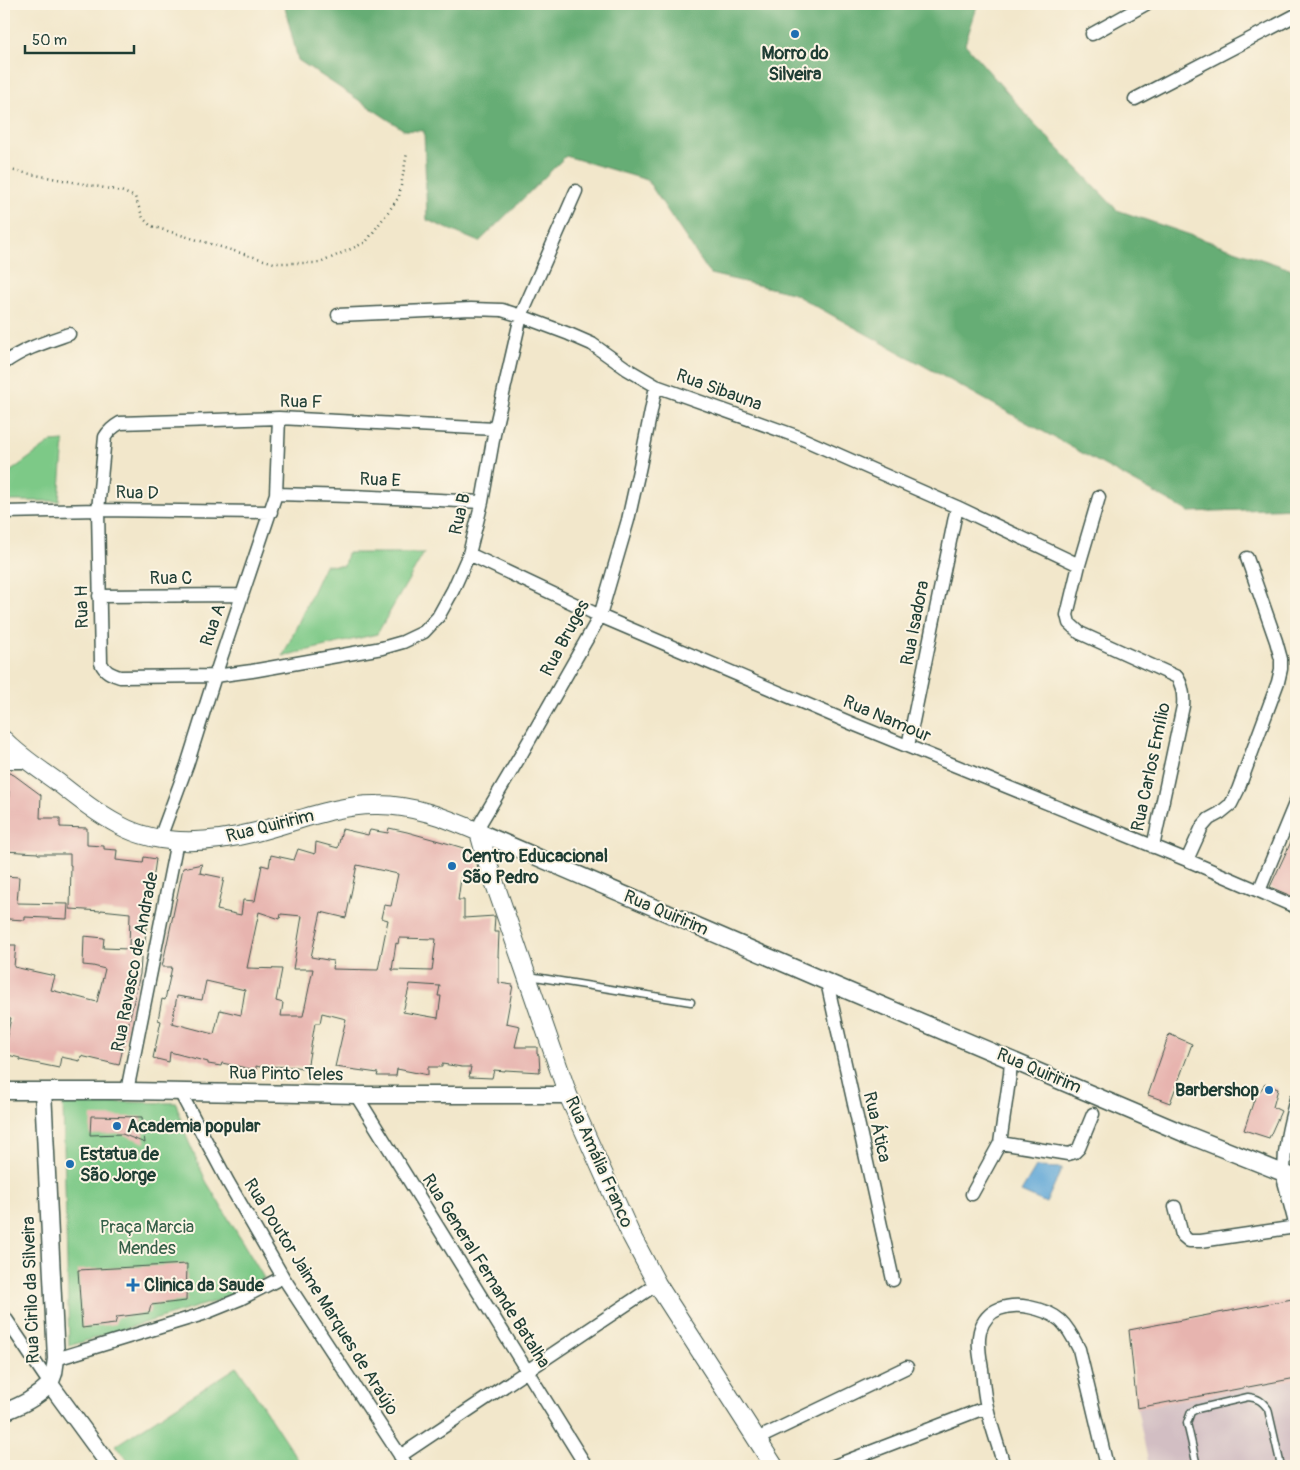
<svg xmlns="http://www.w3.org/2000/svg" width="1300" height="1470" font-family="Pangolin,sans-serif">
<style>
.industrial{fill:#d2bec3}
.green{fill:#7dc987;stroke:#4e835e}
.forest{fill:#66ad74;stroke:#427554}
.water{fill:#61a7d7;stroke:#407286}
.building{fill:#e7b4af;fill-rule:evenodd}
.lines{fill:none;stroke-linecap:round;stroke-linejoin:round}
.service-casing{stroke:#3f564b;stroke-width:9}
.minor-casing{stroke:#3f564b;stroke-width:15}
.tertiary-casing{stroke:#3f564b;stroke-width:19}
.secondary-casing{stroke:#3f564b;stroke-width:20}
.path{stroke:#3f564b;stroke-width:2.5;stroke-dasharray:1 4;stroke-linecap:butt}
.service{stroke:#fff;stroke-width:6}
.minor{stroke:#fff;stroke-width:12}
.tertiary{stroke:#fff;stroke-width:16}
.secondary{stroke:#fff;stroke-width:18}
.poi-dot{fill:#1f6fb2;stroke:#fcf5e5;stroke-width:2}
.labels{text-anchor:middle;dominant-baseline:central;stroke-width:4;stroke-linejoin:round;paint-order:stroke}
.poi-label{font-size:18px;font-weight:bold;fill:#1f3d34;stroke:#fcf5e5;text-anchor:start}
.street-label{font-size:18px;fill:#1f3d34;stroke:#fcf5e5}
.park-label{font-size:18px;fill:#366049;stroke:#fcf5e5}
</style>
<rect width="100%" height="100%" fill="#fcf5e5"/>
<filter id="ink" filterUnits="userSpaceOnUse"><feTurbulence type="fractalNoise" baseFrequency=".02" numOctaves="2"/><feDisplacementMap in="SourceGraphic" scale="10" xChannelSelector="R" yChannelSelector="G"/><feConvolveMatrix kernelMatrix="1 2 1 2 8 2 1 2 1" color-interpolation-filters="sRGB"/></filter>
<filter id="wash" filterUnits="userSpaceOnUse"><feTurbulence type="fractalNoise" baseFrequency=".0096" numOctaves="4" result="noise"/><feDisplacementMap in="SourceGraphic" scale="20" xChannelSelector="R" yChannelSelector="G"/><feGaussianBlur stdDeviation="1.12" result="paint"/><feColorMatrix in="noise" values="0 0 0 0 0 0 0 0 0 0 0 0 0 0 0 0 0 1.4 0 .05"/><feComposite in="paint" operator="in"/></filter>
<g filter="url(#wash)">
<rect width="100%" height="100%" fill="#f2e7cb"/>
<!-- industrial -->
<path class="industrial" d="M1296,1378V1466H1149L1137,1408Z"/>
<!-- green -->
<path class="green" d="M64,441L59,501H4V476L51,442Z
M347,553H424L377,634L283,656L325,565L344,566Z
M127,1102L176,1103L187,1138L206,1181L264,1278L229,1297L69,1346L63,1104Z
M237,1367L302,1466H132L116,1445Z"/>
<!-- forest -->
<path class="forest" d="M284,4H978L965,44L1032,121L1117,210L1296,271V508L1189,512L792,293L710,274L647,180L566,156L479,242L427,220L424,131L404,130L298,60Z"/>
<!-- water -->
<path class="water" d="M1036,1167L1062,1168L1046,1203L1021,1192Z"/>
<g id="blocks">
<!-- building -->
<path class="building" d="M4,771L14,775L41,795L40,818H60V827L87,828V845L104,846V849L117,850L116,860L143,863L144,857L156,859L149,909H147L145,943H142L140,974L119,1065L81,1056L80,1061L61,1057L59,1068L20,1060V1058L4,1054V1041H6L11,1018L4,1017V945H16L14,967L55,976L51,990L97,1002L105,969L93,966L83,965L84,936L104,938L103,948L129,949L130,913L101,910V911L70,909L71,865H70V854H38V853L4,851V816H7V813H8L9,791H4Z
M389,828L407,832L450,844L470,850L474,854L480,874L462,871L458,900H464V918L495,916L494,932H499L498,957H499V983L513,985L506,1023L520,1026L515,1047H537V1054L539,1055L540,1072L505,1070V1071L494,1070L492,1078L469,1077L471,1067H462L442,1064V1067H428V1075L397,1069L396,1076H377L378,1073L335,1067L346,1019L322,1013L320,1023H315L307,1069L296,1067L261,1066L260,1067L256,1066V1070L222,1063L221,1066L208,1064V1062L170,1052L169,1062L153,1058L161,1021L158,1020L162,999L165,1000L172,967H162L183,868L202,864L200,873L224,878L217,910L241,915L243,900L255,901L262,865L269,867L271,855L294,860L298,849L315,854L316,842L338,848L342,829L368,835L370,830L388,833ZM357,865L398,874L391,906L384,905L381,918L388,920L378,970L332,969L333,961L311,957L321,912L346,918ZM259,912L280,919L281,914L302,916L293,969H313L303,1016H281L283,1003L276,1001L282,969L247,968ZM399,938L436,939L432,971L392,970L396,943L398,944ZM206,981L245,990L241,1015L220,1010L214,1034L172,1023L177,996L202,1000ZM410,984L440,986L438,996H441L438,1018L403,1012Z
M1296,831V898L1270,887Z
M4,876L19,877L17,903L68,904L67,919L25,917V920L8,919V918H4Z
M1169,1034L1192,1044L1170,1103L1148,1095Z
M1265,1084L1278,1089L1273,1107L1281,1111L1269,1138L1244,1130L1254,1100L1260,1091Z
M91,1116L142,1117L145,1143L122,1134L90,1135Z
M187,1264L186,1301L151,1305L149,1313L117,1317L115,1324L82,1328L78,1270Z
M1292,1299L1296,1319V1378L1137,1408L1129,1330Z"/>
</g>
</g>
<g filter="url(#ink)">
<use href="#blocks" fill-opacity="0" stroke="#3f564b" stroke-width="1"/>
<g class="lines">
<defs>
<path id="service" d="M529,976L691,1002
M1197,1466L1187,1423L1191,1412L1197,1409L1248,1397C1258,1398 1262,1401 1268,1409L1281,1466"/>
<path id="minor" d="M1092,34L1146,4
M1135,99L1296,15
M338,315L471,309L502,310L521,316L569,334L592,344L627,369L656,386L796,436L957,507L1079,565
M4,363C23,349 46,342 69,334
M495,429L279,418L120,423C113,427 109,430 105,437L98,510L101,663C105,672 111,674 120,677L215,676L252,671L382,648L403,642L424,632L438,617L453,590L469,554L482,502L495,429L521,316L576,191
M276,494L351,496L482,502
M1099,497L1079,565L1067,615L1069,623L1080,633L1177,677C1183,686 1184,695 1183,706L1153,847
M4,512L98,510L271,512
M469,554L600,616L853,724L1187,860L1296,907
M99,596L242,595
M908,746L957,507
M4,762H30
M479,832L481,822L522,753L600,616L628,520L640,466L656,386
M160,838L187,765L215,676L276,494L279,418
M1187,860L1202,827L1209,819L1220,813L1231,804L1238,790L1278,682L1281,669V659L1276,641L1247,558
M1259,891L1296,801
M827,982L893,1280
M127,1091L177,841
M180,1092L228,1182L283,1277L407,1466
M356,1095L586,1466
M1000,1143L1068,1154L1075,1152L1079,1148L1093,1114
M1284,1173C1284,1145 1289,1126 1296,1099
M972,1194L1000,1143L1010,1074L1011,1059
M1175,1207L1182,1235L1189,1241H1201L1296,1227
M4,1316L50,1384
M56,1359L203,1314L240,1299L283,1277
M757,1439L907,1367
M400,1456L657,1284
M834,1466L987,1407
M1004,1466C999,1447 991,1427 987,1407C984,1395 983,1382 982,1369C980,1357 977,1343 980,1331C986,1308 1009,1303 1029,1307C1059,1313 1066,1323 1079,1349L1107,1466"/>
<path id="tertiary" d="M479,832L827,982L1183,1133L1296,1178
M4,1091H127L356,1095H568
M43,1091L56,1359L54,1373L50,1384L110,1466
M1284,1173L1296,1219
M4,1412C22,1405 36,1398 50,1384"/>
<path id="secondary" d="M4,740C20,757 41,770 60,784C79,799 98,814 119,825C161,848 212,843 256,832C296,822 336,804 378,805C414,805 446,818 479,832L487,861L568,1095L631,1235L657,1284L774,1466"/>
</defs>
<!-- service casing -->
<use href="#service" class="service-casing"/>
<!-- minor casing -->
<use href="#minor" class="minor-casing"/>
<!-- tertiary casing -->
<use href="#tertiary" class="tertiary-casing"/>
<!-- secondary casing -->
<use href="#secondary" class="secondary-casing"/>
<!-- path -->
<path class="path" d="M4,169L121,191L135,197L143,218L151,226L274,263H320L366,242L399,197L407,153"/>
<!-- service -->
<use href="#service" class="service"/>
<!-- minor -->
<use href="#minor" class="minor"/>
<!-- tertiary -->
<use href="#tertiary" class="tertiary"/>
<!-- secondary -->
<use href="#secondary" class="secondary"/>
</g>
</g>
<!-- markers -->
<g class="poi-dot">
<circle cx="795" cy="34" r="5"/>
<circle cx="452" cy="866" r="5"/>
<circle cx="1269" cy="1090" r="5"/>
<circle cx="117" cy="1126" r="5"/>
<circle cx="70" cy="1164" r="5"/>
<path d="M130.5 1277.5h5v5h5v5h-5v5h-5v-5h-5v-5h5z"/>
</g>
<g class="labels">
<!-- poi labels -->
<g class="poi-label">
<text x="795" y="53" text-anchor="middle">Morro do<tspan x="795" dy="21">Silveira</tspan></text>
<text x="462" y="856">Centro Educacional<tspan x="462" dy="21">São Pedro</tspan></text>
<text x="1259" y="1090" text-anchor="end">Barbershop</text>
<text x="127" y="1126">Academia popular</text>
<text x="80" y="1154">Estatua de<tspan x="80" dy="21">São Jorge</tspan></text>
<text x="144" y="1285">Clinica da Saude</text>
</g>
<!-- street labels -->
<g class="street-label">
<text transform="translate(719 390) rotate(20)">Rua Sibauna</text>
<text transform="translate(301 402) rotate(2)">Rua F</text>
<text transform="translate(380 480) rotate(3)">Rua E</text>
<text transform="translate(137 493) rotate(1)">Rua D</text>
<text transform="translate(460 514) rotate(-77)">Rua B</text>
<text x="171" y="578">Rua C</text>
<text transform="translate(82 607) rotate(-91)">Rua H</text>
<text transform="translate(915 623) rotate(-79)">Rua Isadora</text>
<text transform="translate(213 625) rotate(-71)">Rua A</text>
<text transform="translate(565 638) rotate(-62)">Rua Bruges</text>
<text transform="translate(887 719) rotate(23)">Rua Namour</text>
<text transform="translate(1151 767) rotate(-78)">Rua Carlos Emílio</text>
<text transform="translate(270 826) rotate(-14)">Rua Quiririm</text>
<text transform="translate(666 913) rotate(23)">Rua Quiririm</text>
<text transform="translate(135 962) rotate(-79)">Rua Ravasco de Andrade</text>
<text transform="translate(1039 1071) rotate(23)">Rua Quiririm</text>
<text transform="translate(286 1074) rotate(1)">Rua Pinto Teles</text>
<text transform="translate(877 1127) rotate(77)">Rua Ática</text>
<text transform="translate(599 1162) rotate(66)">Rua Amália Franco</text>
<text transform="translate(486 1271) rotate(58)">Rua General Fernande Batalha</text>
<text transform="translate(31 1290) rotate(-92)">Rua Cirilo da Silveira</text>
<text transform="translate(321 1297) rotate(58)">Rua Doutor Jaime Marques de Araújo</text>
</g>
<!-- park labels -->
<g class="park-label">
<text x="147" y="1227">Praça Marcia<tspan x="147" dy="21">Mendes</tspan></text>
</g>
</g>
<!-- margin -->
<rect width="1300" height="1470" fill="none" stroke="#fcf5e5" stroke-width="20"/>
<!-- scale -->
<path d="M25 45v8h109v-8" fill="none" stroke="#1f3d34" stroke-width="2.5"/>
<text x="32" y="45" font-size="15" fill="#1f3d34" stroke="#fcf5e5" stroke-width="4" paint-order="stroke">50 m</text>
</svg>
